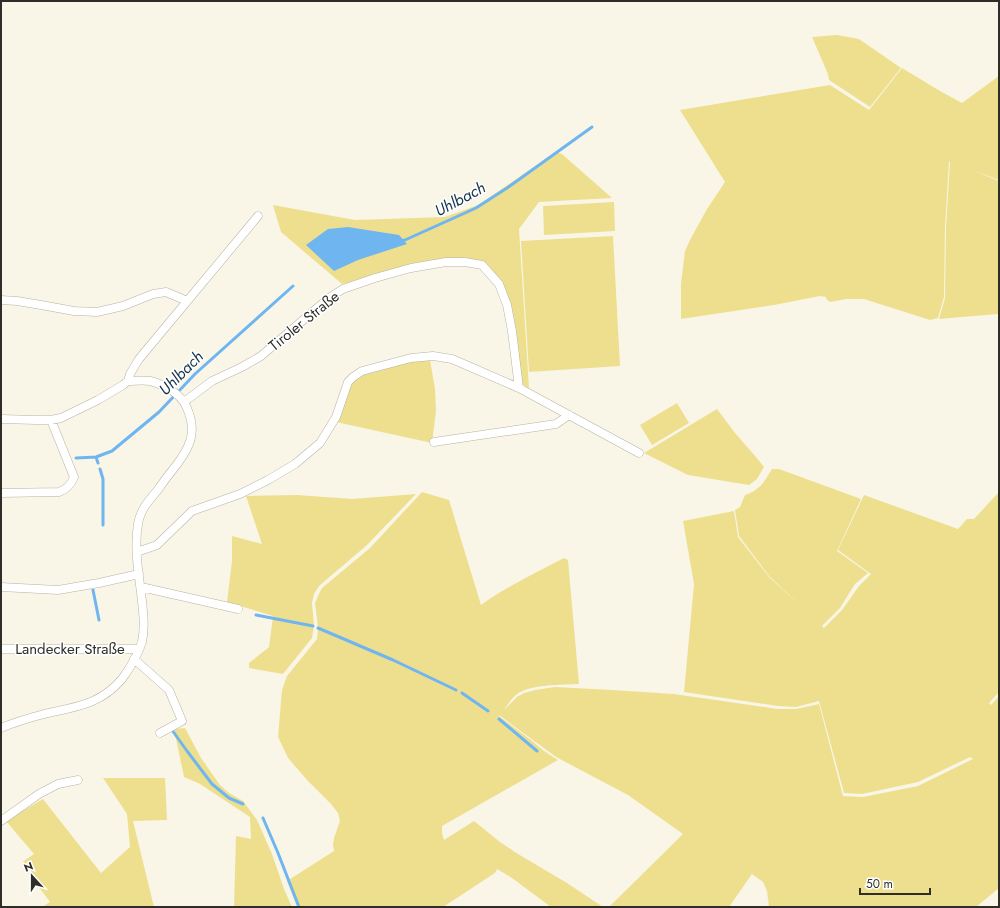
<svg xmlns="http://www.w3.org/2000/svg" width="1000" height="908" font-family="Jost,sans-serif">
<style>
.green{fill:#eedf8f}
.water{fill:#6fb5f0}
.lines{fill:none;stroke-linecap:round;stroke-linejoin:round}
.stream{stroke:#6fb5f0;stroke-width:3}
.minor-casing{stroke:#b6b3a5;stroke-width:9}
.minor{stroke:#fff;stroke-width:8}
.labels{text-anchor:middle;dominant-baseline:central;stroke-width:3;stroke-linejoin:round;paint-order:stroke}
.street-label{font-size:15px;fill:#2e2d28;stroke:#fff}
.water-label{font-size:16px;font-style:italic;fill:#16344d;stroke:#fff}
</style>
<rect width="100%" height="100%" fill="#f9f6e7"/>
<!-- green -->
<path class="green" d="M837,35L859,39L901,68L870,107L829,80L828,74L812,37Z
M902,68L940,91L962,103L999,76V180L972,170L999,181V316L998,314L939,319L945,298L946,227L950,162H949L945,227L944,297L938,318L930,320L864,299H846L830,302L827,300L826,297L820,296L774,305L681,319V284L685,251L691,238L707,209L725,182L680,110L830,85L869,110Z
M556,152L562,154L612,198L539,202L519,229L529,388L521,384L502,282L484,261L465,259L375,276L342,284L281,232L273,205L355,220L445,217L478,205Z
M614,202L615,231L544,235L543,206Z
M613,236L620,366L529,372L521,241Z
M430,360L435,389L436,411L432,443L336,422L351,383L363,374L412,361Z
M677,403L689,423L652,445L640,425Z
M717,409L735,433L756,457L764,467L757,479L749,485L688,475L644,453Z
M772,469H779L861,499L837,551L868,573L855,584L840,608L822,626L824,628L842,610L859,586L871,574L838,550L864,495L958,529L967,519H974L999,492V692L989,703L991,705L999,696V888L976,907H769L767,891L763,882L752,874L729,907H609L683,834L628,795L556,757L499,715V716L531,740L544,751L558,760L442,826V833L444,840L474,821L500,842L518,854L567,883L603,907H551L512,878L497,869L495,873L443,907H297L287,881L334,851L333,845L334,838L340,821L338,813L331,804L308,781L288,758L278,737L282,690L287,676L317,639L318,628L315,603L318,596L322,588L370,548L422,492L449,500L481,605C507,586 536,573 564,558L568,560L579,684C563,685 528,684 516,695C511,699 507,706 504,710L517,697L524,693L535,690L555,687L612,690L674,694L777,709H796L819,704L843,796L863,797L918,786L973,759L970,757L918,782L862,794L844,793L819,701L796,707L778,706L684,692L694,584L683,521L734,511L738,537L769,577L801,606L769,576L739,536L735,510L740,507L745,495C760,490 764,482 772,469Z
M416,494L367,545L319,586L314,594L312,603L314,626L312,638L283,674L249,668V663L269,647L273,616L227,602L232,561V536L262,544L246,496L297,495L352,499Z
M185,728L201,758L220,785L229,793L243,801L257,820L272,854L284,889L292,907H234L236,836L251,839L250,817L200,784L184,777L174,729Z
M103,778H165L167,820L133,821L154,907H42L50,902L21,863L34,854L6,821L43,799L101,873L130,847L127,814Z"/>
<!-- water -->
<path class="water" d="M348,227L399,235L407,244L358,260L334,271L306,245L328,229Z"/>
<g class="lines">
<!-- stream -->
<path class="stream" d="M401,241L405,240L476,208L507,188L592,127
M96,457L98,463
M76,458L96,457L112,451L159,412L195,374L293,286
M100,469L103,479V525
M93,590L99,620
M256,615L313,626
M318,628L393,660L456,690
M462,693L488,711
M499,719L537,751
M172,730L187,751L212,784L229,798L243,804
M263,818L278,853L299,907"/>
<defs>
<path id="minor" d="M1,300L17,301L41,305L74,311L97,312L123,306L153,294L166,292L187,301
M184,402L212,381L242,367L261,356L329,298L343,289L375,278L411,268L446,262H465L482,265L499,284L507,305L512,331L519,388
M1,419L36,420H51L61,418L98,400L123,385L128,381L130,374L139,359L258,216
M434,442L556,424L569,415
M1,493L59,492C67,489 71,485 74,477L51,420
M137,552L157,545L192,511L240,494L268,480L295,464L320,443L336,417L348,382L353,377L362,371L411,358L433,356L452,359L519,388L639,453
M1,587L58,590L99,583L139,574
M141,587L238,609
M1,649H139
M134,659L169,690L182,721L160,733
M1,728C15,722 29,718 44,714C75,707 100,705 122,679C130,668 138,655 142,642C144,632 144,621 143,612C141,583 133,553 138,524C140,511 148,501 157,491C162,484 166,478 171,472C189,450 199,433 186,406C180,393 163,384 150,381C143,380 135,381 128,381
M1,821L39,794L58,784L78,780"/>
</defs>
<!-- minor casing -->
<use href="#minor" class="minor-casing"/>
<!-- minor -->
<use href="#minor" class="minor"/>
</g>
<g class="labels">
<!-- street labels -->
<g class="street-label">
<text transform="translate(304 321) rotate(-39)">Tiroler Straße</text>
<text x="70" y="649">Landecker Straße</text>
</g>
<!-- water labels -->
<g class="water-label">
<text transform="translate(460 199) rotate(-28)">Uhlbach</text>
<text transform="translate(181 373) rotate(-45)">Uhlbach</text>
</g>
</g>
<!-- border -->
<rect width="1000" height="908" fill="none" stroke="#2e2d28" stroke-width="4"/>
<!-- north arrow -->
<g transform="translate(32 876) rotate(339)" stroke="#ffffff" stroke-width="3" paint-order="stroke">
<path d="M0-3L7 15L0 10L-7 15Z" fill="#2e2d28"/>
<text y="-6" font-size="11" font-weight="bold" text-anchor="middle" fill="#2e2d28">N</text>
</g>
<!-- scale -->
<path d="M860 888v6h70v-6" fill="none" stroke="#2e2d28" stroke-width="2"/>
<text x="866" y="888" font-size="12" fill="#2e2d28" stroke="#ffffff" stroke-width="3" paint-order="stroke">50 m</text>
</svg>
